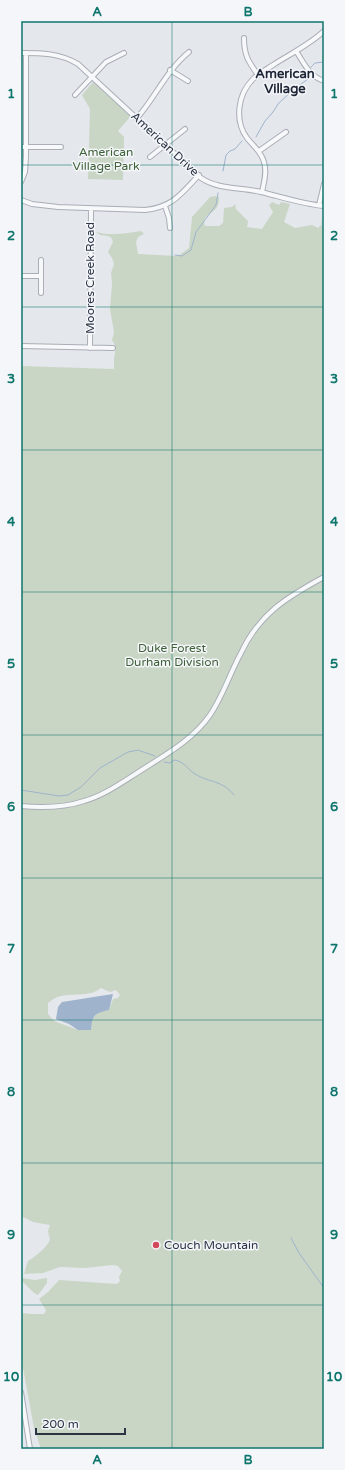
<svg xmlns="http://www.w3.org/2000/svg" width="345" height="1470" font-family="'Varela Round',sans-serif">
<style>
.green{fill:#c9d6c5;fill-rule:evenodd}
.water{fill:#9fb4cc}
.lines{fill:none;stroke-linecap:round;stroke-linejoin:round}
.stream{stroke:#9fb4cc;stroke-width:1}
.minor-casing{stroke:#a9aeb7;stroke-width:6}
.minor{stroke:#f7f8fa;stroke-width:4}
.grid{fill:none;stroke:#0f766e;stroke-width:1;stroke-opacity:0.55}
.poi-dot{fill:#d1495b;stroke:#f4f6f9;stroke-width:1.5}
.labels{text-anchor:middle;dominant-baseline:central;stroke-width:3;stroke-linejoin:round;paint-order:stroke}
.street-label{font-size:12px;fill:#2b3445;stroke:#f4f6f9}
.park-label{font-size:12px;fill:#3f6138;stroke:#f4f6f9}
.poi-label{font-size:12px;fill:#2b3445;stroke:#f4f6f9;text-anchor:start}
.neighbourhood-label{font-size:13px;font-weight:bold;fill:#1d2536;stroke:#f4f6f9}
.neatline{fill:none;stroke:#0f766e;stroke-width:1.5}
.grid-label{font-size:13px;text-anchor:middle;font-weight:bold;fill:#0f766e}
</style>
<rect width="100%" height="100%" fill="#e4e7ec"/>
<!-- green -->
<path class="green" d="M93,82L131,116L118,131L124,137L123,180L88,179L90,109L82,95Z
M215,196L219,197C219,200 219,204 217,207C212,215 201,215 205,226H219L223,223L224,208L232,207L235,204L236,209L248,221L247,227L262,229L273,212L269,205L272,202L279,205L281,202L290,204L284,222L295,228L312,225L318,228L321,225V217L322,226L324,228V1449H41L34,1428L21,1357V1313L32,1314H44L46,1310L39,1299L48,1292L59,1280L117,1284L120,1281L119,1277L122,1271L118,1266L113,1265L85,1268L60,1267L43,1273L24,1274L28,1261C35,1257 47,1247 50,1240L48,1231L50,1225L33,1222L21,1216V366L114,369C114,366 114,362 114,359C115,349 118,349 112,340L114,332L110,309L112,283L111,273L114,264L112,258L108,252L113,242C112,235 107,236 100,235L95,231C106,237 129,233 141,231L144,234L138,237L136,242L138,254L178,256L189,248L192,217L210,197ZM101,988L110,992L116,990L120,995L118,998L113,999L109,1010L98,1012L91,1021L78,1030L54,1021L48,1014V1003C52,1000 56,997 61,996C75,993 90,997 101,988Z
M22,1278L35,1280L47,1278V1283L38,1295L34,1293L21,1280Z"/>
<!-- water -->
<path class="water" d="M113,994L109,1010C95,1013 92,1015 91,1030H78L69,1024L56,1019L58,1007L62,1002Z"/>
<g class="lines">
<!-- stream -->
<path class="stream" d="M311,67L315,63L324,62
M256,137L265,121L273,112L278,104L294,89L308,79
M223,171L226,155L230,151L235,149L242,141
M175,255L182,256L191,250L196,232L216,205L218,193
M164,762L170,763L174,760C184,761 187,769 195,774C210,783 222,780 234,795
M21,790L59,796L68,795L81,787L100,768L128,752L138,750L155,756
M291,1238L299,1253L324,1288"/>
<defs>
<path id="minor" d="M244,38C244,55 248,61 258,75
M296,51C304,63 309,76 324,81
M21,53C41,53 60,53 78,64L201,178C219,190 240,187 261,192C282,197 302,204 324,206
M170,70L188,81
M75,95L106,62L124,53
M137,118C156,96 167,70 189,52
M21,147H61
M259,151L286,132
M150,157L185,129
M21,182L25,172L26,157V53
M262,192C264,182 267,172 264,162C261,151 253,146 247,138C234,120 238,94 253,79C259,73 267,69 273,65C290,54 309,45 324,31
M21,200L32,204L58,207L145,210C173,207 181,194 199,175
M319,205L324,184
M165,206L169,218L170,228
M21,276H41
M41,293V260
M21,346L113,348
M90,348L91,209
M21,806C42,808 63,808 84,801C103,796 121,783 137,773C163,756 192,741 210,715C223,696 230,673 241,653C259,614 287,597 324,577
M21,1392L30,1449"/>
</defs>
<!-- minor casing -->
<use href="#minor" class="minor-casing"/>
<!-- minor -->
<use href="#minor" class="minor"/>
</g>
<!-- grid -->
<path class="grid" d="M172,21V1449M21,165H324M21,307H324M21,450H324M21,592H324M21,735H324M21,878H324M21,1020H324M21,1163H324M21,1305H324"/>
<!-- markers -->
<circle class="poi-dot" cx="156" cy="1245" r="4"/>
<g class="labels">
<!-- street labels -->
<g class="street-label">
<text transform="translate(165 144) rotate(43)">American Drive</text>
<text transform="translate(90 278) rotate(-90)">Moores Creek Road</text>
</g>
<!-- park labels -->
<g class="park-label">
<text x="106" y="152">American<tspan x="106" dy="14">Village Park</tspan></text>
<text x="172" y="648">Duke Forest<tspan x="172" dy="14">Durham Division</tspan></text>
</g>
<!-- poi labels -->
<g class="poi-label">
<text x="164" y="1245">Couch Mountain</text>
</g>
<!-- neighbourhood labels -->
<g class="neighbourhood-label">
<text x="285" y="74">American<tspan x="285" dy="15">Village</tspan></text>
</g>
</g>
<!-- border -->
<rect width="345" height="1470" fill="none" stroke="#f4f6f9" stroke-width="44"/>
<!-- scale -->
<path d="M36 1428v6h89v-6" fill="none" stroke="#2b3445" stroke-width="2"/>
<text x="42" y="1428" font-size="12" fill="#2b3445" stroke="#f4f6f9" stroke-width="3" paint-order="stroke">200 m</text>
<rect x="22" y="22" width="301" height="1426" class="neatline"/>
<g class="grid-label">
<text x="97" y="16">A</text>
<text x="248" y="16">B</text>
<text x="11" y="98">1</text>
<text x="334" y="98">1</text>
<text x="11" y="240">2</text>
<text x="334" y="240">2</text>
<text x="11" y="383">3</text>
<text x="334" y="383">3</text>
<text x="11" y="526">4</text>
<text x="334" y="526">4</text>
<text x="11" y="668">5</text>
<text x="334" y="668">5</text>
<text x="11" y="811">6</text>
<text x="334" y="811">6</text>
<text x="11" y="953">7</text>
<text x="334" y="953">7</text>
<text x="11" y="1096">8</text>
<text x="334" y="1096">8</text>
<text x="11" y="1239">9</text>
<text x="334" y="1239">9</text>
<text x="11" y="1381">10</text>
<text x="334" y="1381">10</text>
<text x="97" y="1464">A</text>
<text x="248" y="1464">B</text>
</g>
</svg>
